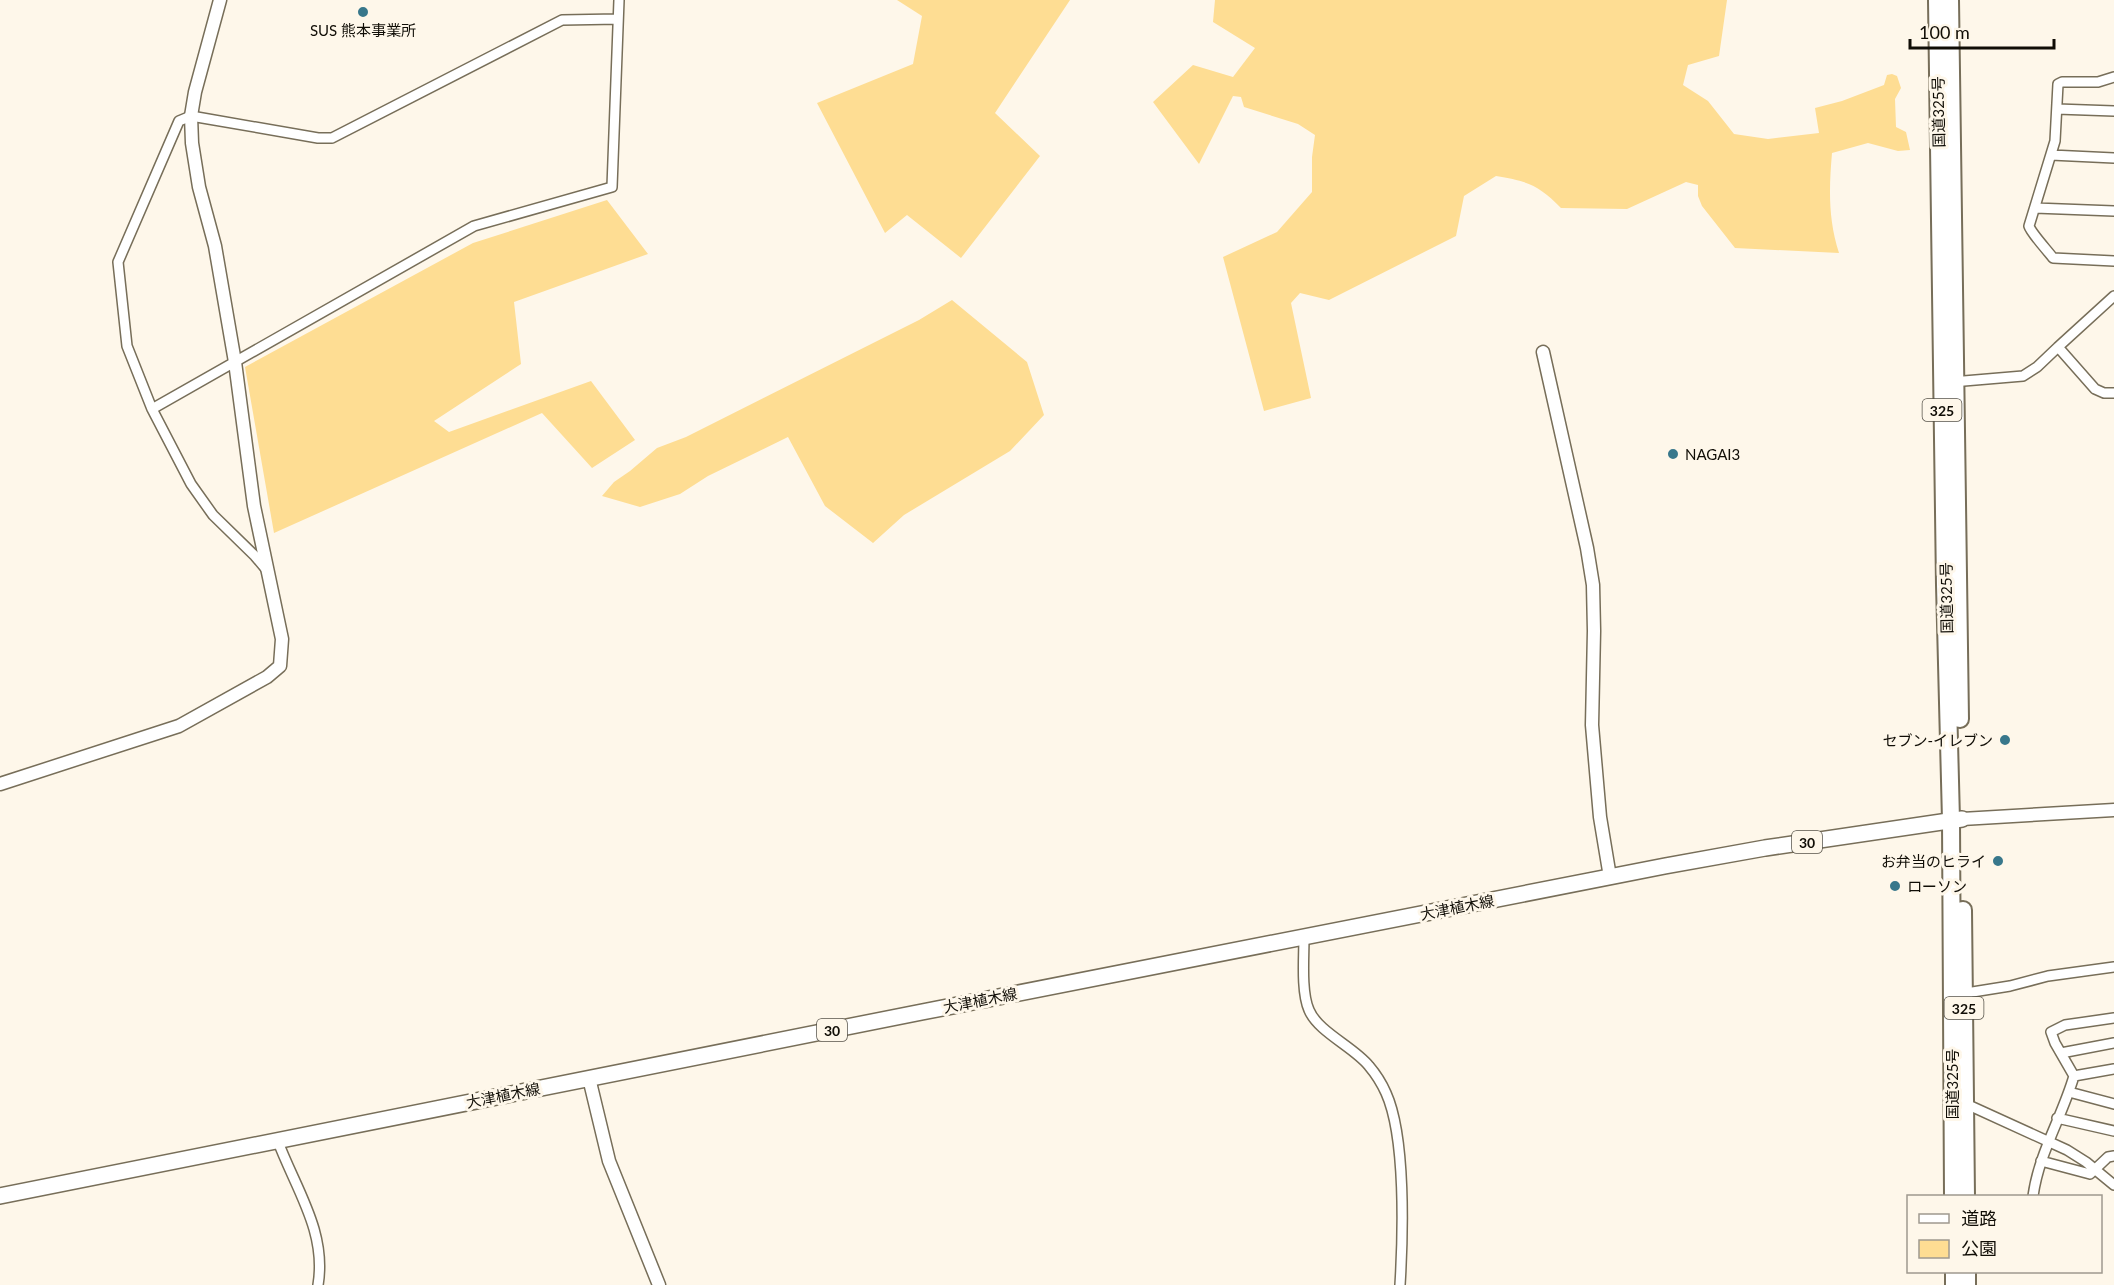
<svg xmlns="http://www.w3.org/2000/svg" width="2114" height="1285" font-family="Lato,'Noto Sans JP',sans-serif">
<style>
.green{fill:#fedd93}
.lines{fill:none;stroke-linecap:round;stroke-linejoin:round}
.minor-casing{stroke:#776e59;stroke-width:12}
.tertiary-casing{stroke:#776e59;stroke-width:15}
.primary-casing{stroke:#776e59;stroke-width:18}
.trunk-casing{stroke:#776e59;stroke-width:20}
.minor{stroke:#fff;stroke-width:9}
.tertiary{stroke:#fff;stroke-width:12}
.primary{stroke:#fff;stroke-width:15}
.trunk{stroke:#fff;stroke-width:16}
.poi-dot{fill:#38778b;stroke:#fef7ea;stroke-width:2}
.labels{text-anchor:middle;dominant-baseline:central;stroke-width:6;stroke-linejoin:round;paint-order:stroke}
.shield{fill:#fef7ea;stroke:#57534a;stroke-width:1.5}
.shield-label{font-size:14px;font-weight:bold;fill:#100d06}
.poi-label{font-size:15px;fill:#100d06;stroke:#fef7ea;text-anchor:start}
.street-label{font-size:15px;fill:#100d06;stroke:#fef7ea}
</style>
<rect width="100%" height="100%" fill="#fef7ea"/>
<!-- green -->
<path class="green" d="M897,0H1070L995,113L1040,156L961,258L907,215L885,233L817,103L913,64L922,16Z
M1215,0H1727L1719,56L1688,65L1683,85L1708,101L1734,134L1768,139L1819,133L1815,108L1842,101L1884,85L1887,75L1892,74L1897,76L1901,88L1895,99L1896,127L1906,132L1910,150L1898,151L1868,143L1832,153C1829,188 1828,219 1839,253L1735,248L1702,206L1698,196V185L1686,182L1627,209L1561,208C1539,185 1527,181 1496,176L1464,196L1456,236L1329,300L1300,293L1291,303L1311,398L1264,411L1223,257L1277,232L1312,192V157L1315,135L1298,124L1244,107L1241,97L1233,96L1199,164L1153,102L1193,65L1233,77L1255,48L1213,22Z
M607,200L648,254L514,302L521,364L434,421L449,432L591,381L635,440L592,468L542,413L274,533L245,367L473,243Z
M952,300L1027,362L1044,415L1010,451L904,515L873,543L825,506L788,437L708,476L680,494L640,507L602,496L614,482L630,471L657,448L686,437L919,320Z"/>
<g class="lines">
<defs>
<path id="minor" d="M2114,77L2098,82H2062L2058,84L2055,141L2029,226C2031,233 2048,251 2053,258L2114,261
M2057,109L2114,111
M2051,155L2114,158
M2035,208L2114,211
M2114,296L2058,347L2095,389L2104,393H2114
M1952,382L2023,376L2037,367L2058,347
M152,409L474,226L612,187L619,0
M266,569L255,556L213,515L191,484L152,409L127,346L118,262L179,121L191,116L318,138H332L562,20L618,19
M1304,937C1304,957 1301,992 1309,1010C1318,1032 1354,1047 1369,1066C1375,1073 1382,1084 1386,1093C1406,1137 1403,1236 1400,1285
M1960,994L2010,986L2048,976L2114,967
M2061,1053L2114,1043
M2074,1076L2114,1069
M2069,1092L2114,1104
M1964,1103L2067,1150L2086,1162L2114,1185
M2057,1118L2114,1131
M277,1139C295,1188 327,1231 318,1285
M2041,1161L2090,1174L2108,1157L2114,1156
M2033,1196C2039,1153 2062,1117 2074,1076L2055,1043L2051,1032L2065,1025L2114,1018"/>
<path id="tertiary" d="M1543,352L1587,548L1593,585L1594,631L1592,725L1600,817L1610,877
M0,784L179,726L267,677L280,666L282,639L254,506L235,362L215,246L199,187L192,143L191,116L195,92L220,0
M1962,819L2114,810
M589,1078L609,1161L659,1285"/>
<path id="primary" d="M0,1196L922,1012L1665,866L1765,848L1962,819"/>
<path id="trunk" d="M1937,0L1945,585L1951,820L1953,1196
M1950,0L1960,719
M1963,910L1966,1196
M1954,1272V1285
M1967,1272V1285"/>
</defs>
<!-- minor casing -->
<use href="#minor" class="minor-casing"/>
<!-- tertiary casing -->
<use href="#tertiary" class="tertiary-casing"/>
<!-- primary casing -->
<use href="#primary" class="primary-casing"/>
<!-- trunk casing -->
<use href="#trunk" class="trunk-casing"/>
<!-- minor -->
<use href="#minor" class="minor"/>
<!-- tertiary -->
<use href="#tertiary" class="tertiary"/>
<!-- primary -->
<use href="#primary" class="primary"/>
<!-- trunk -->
<use href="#trunk" class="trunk"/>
</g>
<!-- markers -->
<g class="poi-dot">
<circle cx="363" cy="12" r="6"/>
<circle cx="1673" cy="454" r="6"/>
<circle cx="2005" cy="740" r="6"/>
<circle cx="1998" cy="861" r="6"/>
<circle cx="1895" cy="886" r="6"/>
</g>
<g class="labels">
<!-- shield labels -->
<g class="shield">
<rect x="1922.5" y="399" width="39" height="22" rx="4.5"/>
<rect x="1792" y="831" width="30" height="22" rx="4.5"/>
<rect x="1944.5" y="997" width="39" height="22" rx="4.5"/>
<rect x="817" y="1019" width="30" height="22" rx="4.5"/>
</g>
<g class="shield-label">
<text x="1942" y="410">325</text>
<text x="1807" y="842">30</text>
<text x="1964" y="1008">325</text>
<text x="832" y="1030">30</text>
</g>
<!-- poi labels -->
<g class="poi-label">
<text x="363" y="30" text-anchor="middle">SUS 熊本事業所</text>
<text x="1685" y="454">NAGAI3</text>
<text x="1993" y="740" text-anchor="end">セブン-イレブン</text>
<text x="1986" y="861" text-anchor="end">お弁当のヒライ</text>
<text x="1907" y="886">ローソン</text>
</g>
<!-- street labels -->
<g class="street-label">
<text transform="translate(1938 112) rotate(-91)">国道325号</text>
<text transform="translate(1946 598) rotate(-91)">国道325号</text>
<text transform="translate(1457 907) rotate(-11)">大津植木線</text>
<text transform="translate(980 1000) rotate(-11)">大津植木線</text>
<text transform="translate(1952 1084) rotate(-90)">国道325号</text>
<text transform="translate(503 1095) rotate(-11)">大津植木線</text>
</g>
</g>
<!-- legend -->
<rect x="1907" y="1195" width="195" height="78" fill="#fef7ea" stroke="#9f998f" stroke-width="1.5"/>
<rect x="1919" y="1214" width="30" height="9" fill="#ffffff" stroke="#9f998f" stroke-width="1.5"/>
<text x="1961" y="1225" font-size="18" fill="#100d06">道路</text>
<rect x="1919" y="1240" width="30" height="18" fill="#fedd93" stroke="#9f998f" stroke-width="1.5"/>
<text x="1961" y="1255" font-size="18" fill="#100d06">公園</text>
<!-- scale -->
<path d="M1910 39v9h144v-9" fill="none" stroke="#100d06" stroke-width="3"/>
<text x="1919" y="39" font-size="18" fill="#100d06" stroke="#fef7ea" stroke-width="4.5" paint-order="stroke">100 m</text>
</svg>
